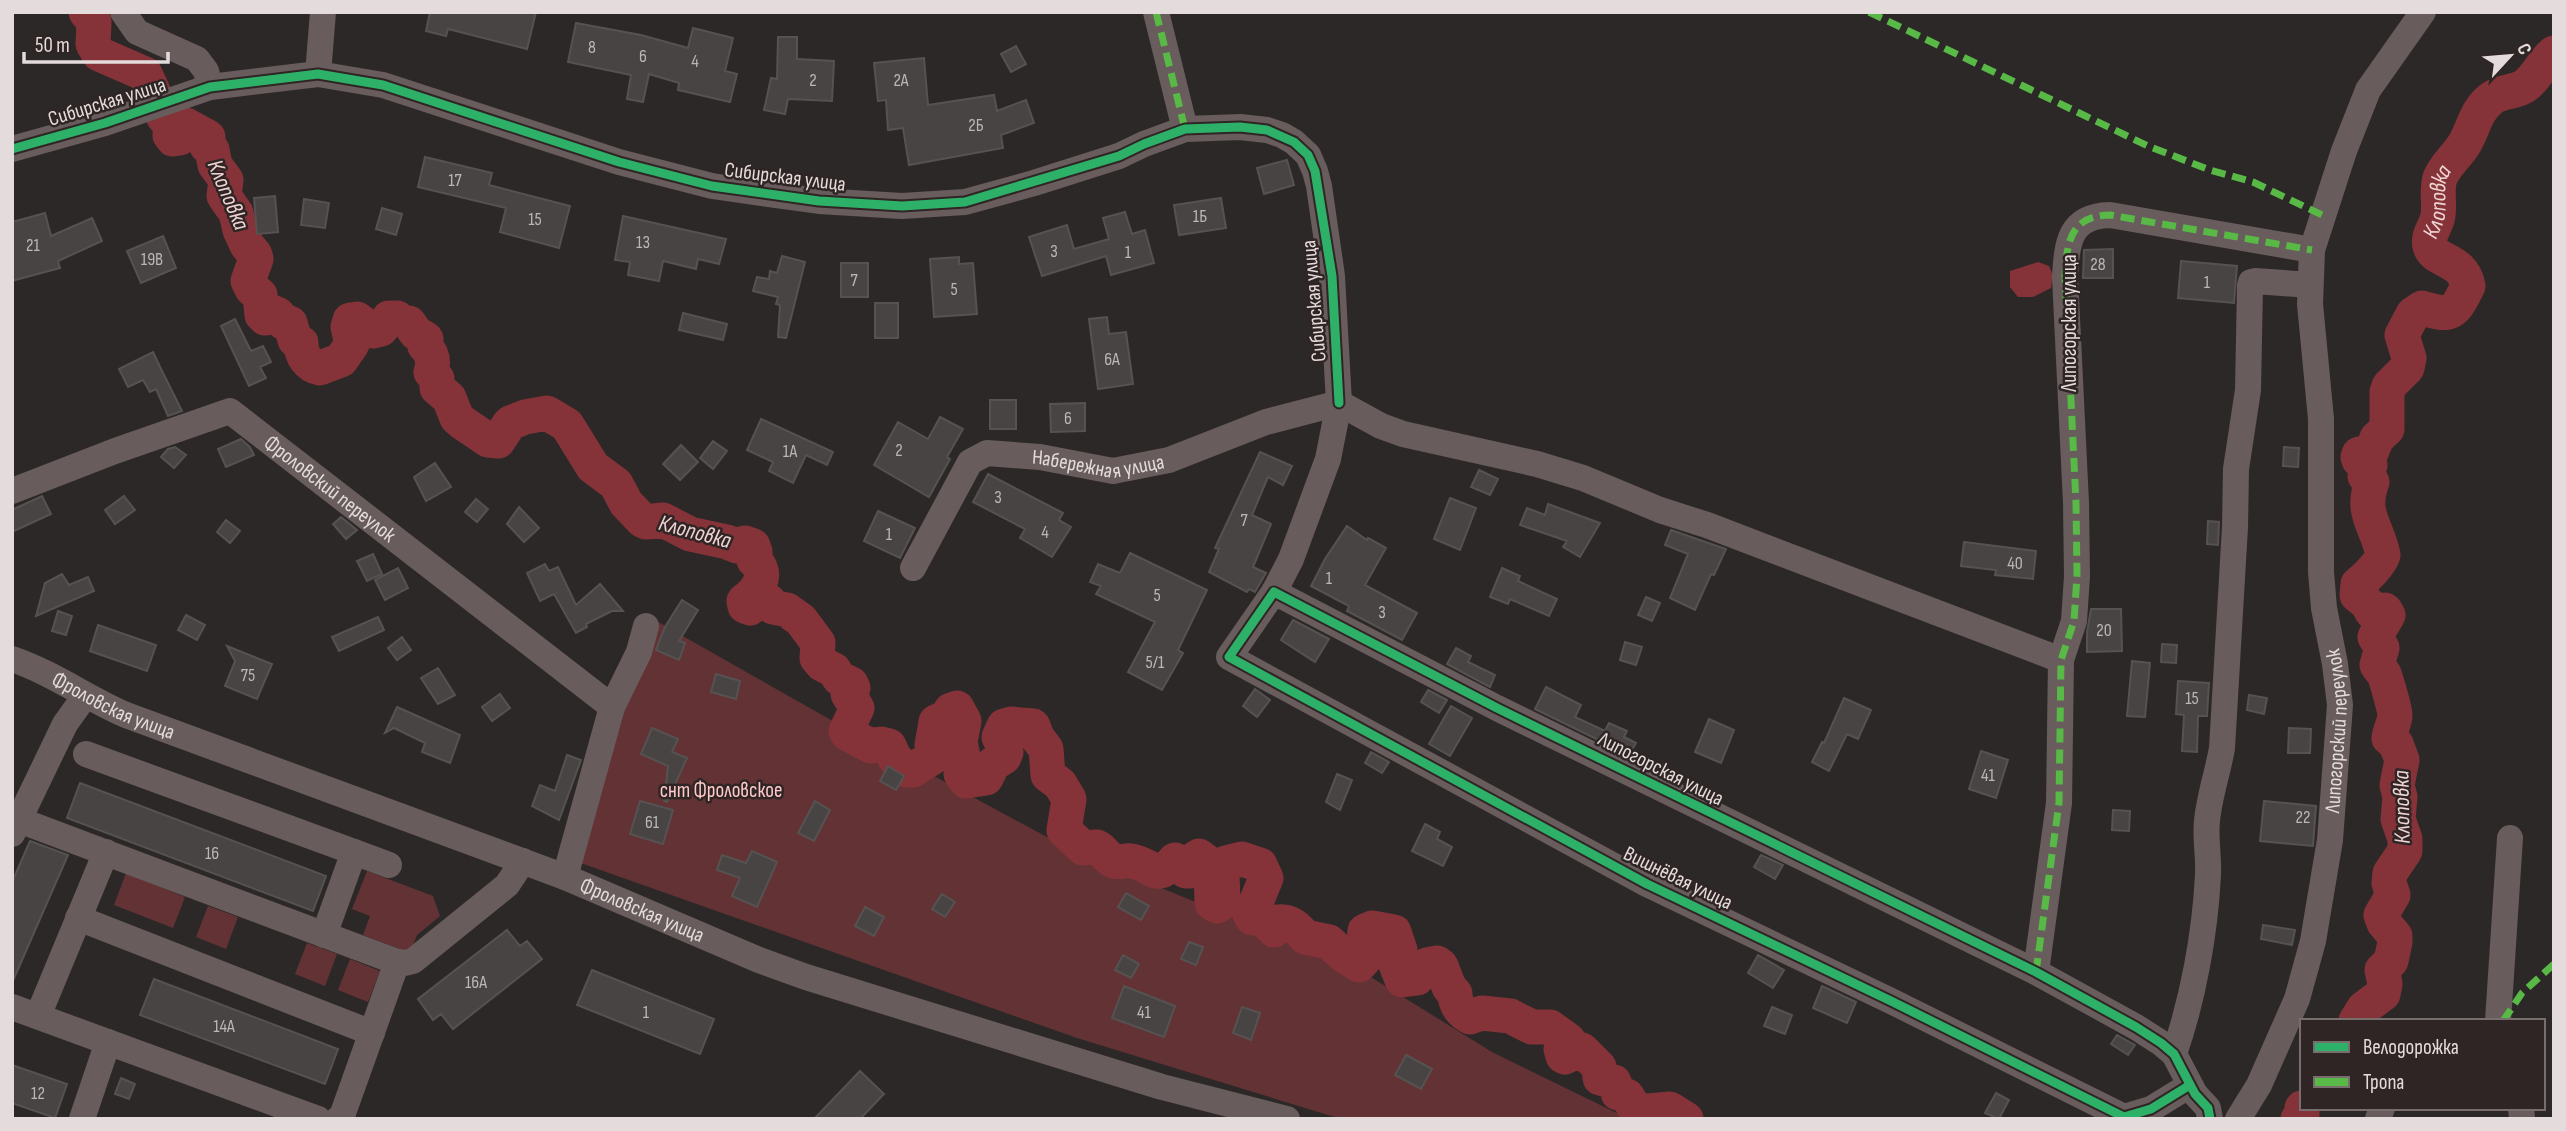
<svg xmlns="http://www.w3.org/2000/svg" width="2566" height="1131" font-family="'Sofia Sans Condensed',sans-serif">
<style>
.green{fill:#633234}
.water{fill:#853338}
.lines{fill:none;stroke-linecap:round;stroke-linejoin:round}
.river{stroke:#853338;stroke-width:35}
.building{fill:#484444;stroke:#565252;stroke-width:2}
.minor{stroke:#685c5c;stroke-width:26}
.quiet{stroke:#58b947;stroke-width:7;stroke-dasharray:14 7;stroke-linecap:butt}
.cycleway-casing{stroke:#302525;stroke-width:13}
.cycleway{stroke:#2db169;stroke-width:9}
.labels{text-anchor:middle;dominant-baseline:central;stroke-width:5;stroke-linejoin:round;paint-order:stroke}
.number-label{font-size:18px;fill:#bdb6b6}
.street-label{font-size:21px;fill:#e4dcdc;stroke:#302525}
.park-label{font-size:21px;fill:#fec9c8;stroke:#302525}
.water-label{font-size:23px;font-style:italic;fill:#efd4d3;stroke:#302525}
</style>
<rect width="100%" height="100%" fill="#2d2828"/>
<!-- green -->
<path class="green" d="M658,622L838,724L1080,855L1353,966L1492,1052L1629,1119H1341L1077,1038L575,861L622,710Z
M367,871L433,896L440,916L417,935L412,948L405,951L363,935L370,916L352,909Z
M126,873L185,897L173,928L114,905Z
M208,906L238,917L226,949L196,937Z
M307,943L337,954L325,986L295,974Z
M350,959L380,971L368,1002L338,990Z"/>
<!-- water -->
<path class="water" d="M2038,262L2049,266L2053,275L2051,288L2033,297H2018L2010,287V271Z"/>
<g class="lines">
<!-- river -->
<g class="river">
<path d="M86,12L94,22L93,44L99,54L145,74L156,98"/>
<path d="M163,116L171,126L170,135L173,139L180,138L186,125L208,137L207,146L212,150L215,165L226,180L224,196L236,213L240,230L247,245L255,255L256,259L248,281L252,289L260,295L262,315L265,318L269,312C278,313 279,315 283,322L290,323L295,340L301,343C301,355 308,366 320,368L341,360L352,344L348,327L350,320L357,319L373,331L381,329L389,318H397"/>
<path d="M409,323L416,333L426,339L425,346C433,354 434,362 431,372L437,379V388L449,398L457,418L463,423L488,440L498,441L510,423L525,417L547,413L567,425L593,467L616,484L626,503L642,520L646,522L663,520L690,534L727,542L737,546L745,543L753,546L755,552L754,560C770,574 758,591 744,601L745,606L750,608C759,601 765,593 773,607L787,610L801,620L818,643L817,658L822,664L834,670L839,678L851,684L853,688L848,694L857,708L846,731L848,734L871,746L881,744L889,746L894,757L906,770H913L933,757L932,745L936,722L947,717L951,710L957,708L964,721L960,742L964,761L961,774L966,781L986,778L993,764L1004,757L1006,752L999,737L1004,726L1011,724L1033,726L1037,737L1046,749L1048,775L1060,784L1069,799L1064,830L1083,848L1097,847C1104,850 1106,858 1114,861C1119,863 1126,860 1131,861C1152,864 1156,883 1175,860L1182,863L1186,871H1190L1193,867V860L1199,856L1211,865L1212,903L1217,906L1223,902L1222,874L1226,863L1242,859L1260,865L1266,878L1255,905L1249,912L1252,918L1261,917L1274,930L1277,927V922C1290,920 1298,928 1305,937L1329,942L1342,954L1359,965L1368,955L1364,941L1365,931L1372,928L1394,932L1400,950L1395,962L1402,980L1417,978L1427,965L1437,963L1441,966L1449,987L1455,994C1455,1004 1461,1012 1470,1017L1482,1013L1510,1016L1532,1027H1550L1568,1040L1567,1046L1561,1049L1563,1056L1565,1057L1579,1049L1582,1050L1599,1067L1600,1078L1614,1082L1618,1093L1627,1096L1637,1112L1670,1109L1686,1119"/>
<path id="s1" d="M2356,1021L2364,1008L2383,994L2385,984L2382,970L2391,961L2395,942V936L2384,923L2381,915L2393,895L2389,883L2390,873L2405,851V839L2398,819L2400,797L2397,785L2402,760L2396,744L2389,738C2390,730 2394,724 2395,716C2396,713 2386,679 2384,674C2382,671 2379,669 2377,665L2382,648L2375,637L2388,615L2385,610L2372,612L2367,603L2357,595L2358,584C2365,579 2381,563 2383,555C2377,525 2360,514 2372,482L2365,476L2370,465L2359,460L2358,457L2359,454L2371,453L2377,438L2387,429V392L2389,386L2407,368L2409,358L2402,335L2413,314L2422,308C2452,317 2454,314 2468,286C2463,258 2434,262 2430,246C2427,234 2437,226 2438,215C2440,203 2436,191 2440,178C2445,165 2458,155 2465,143C2474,127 2476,110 2492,98C2503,90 2516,93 2526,85C2538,76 2542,62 2554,53"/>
<path d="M2298,1119L2302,1115V1108"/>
</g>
</g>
<!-- building -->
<path class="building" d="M430,12H536L527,49L448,29L446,36L426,31Z
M576,23L641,35L688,48L693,28L733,38L725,71L737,74L730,102L678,90L679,83L649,74L643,102L627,99L631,75L568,62Z
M778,37H797V59L834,61L832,101L788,99L785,114L764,110L771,78L777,79Z
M1016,46L1026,64L1011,72L1001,54Z
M924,58L928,105L994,95L997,111L1026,100L1034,123L1001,135L1003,148L909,165L903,128L888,130L886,100L878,101L874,63Z
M425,157L492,173L489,185L570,206L559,248L500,232L506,208L418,187Z
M1287,160L1294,185L1264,194L1257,168Z
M275,196L278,232L257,234L254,198Z
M1221,198L1226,228L1179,235L1174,205Z
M304,199L329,203L325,228L301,225Z
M382,208L402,214L396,235L376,229Z
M1125,212L1132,234L1145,230L1154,263L1111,275L1106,256L1042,276L1029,237L1067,225L1074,249L1109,239L1103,218Z
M45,213L51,236L92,218L102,241L58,261L60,268L12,281V222Z
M623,216L726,239L719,264L698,259L696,269L663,261L659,281L628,275L630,262L615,260Z
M163,236L176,268L141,283L127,251Z
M2113,249V278H2083L2084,250Z
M782,256L805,262L786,338L778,337L780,305L776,304L778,297L753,291L757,277L769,279L770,271L777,273Z
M959,257V264L973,263L977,314L934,317L930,259Z
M2181,261L2237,266L2234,303L2178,298Z
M841,263H868V297H841Z
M875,303H898V338H875Z
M683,313L727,324L723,340L679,330Z
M1107,317L1109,334L1126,332L1133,384L1098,389L1089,319Z
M235,319L251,351L263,346L271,362L260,367L266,378L249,386L221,326Z
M153,352L162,371L182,411L168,416L156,389L150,392L143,380L128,387L119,369Z
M990,400H1016V429H990Z
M1085,403V431L1051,432L1050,404Z
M940,417L963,429L947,457L950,459L929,497L874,465L898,422L928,439Z
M761,419L833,452L827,465L806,455L793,483L769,471L773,462L747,450Z
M241,439L250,447L254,455L226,467L218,449Z
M713,441L727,451L713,469L700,458Z
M681,445L698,462L680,480L663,464Z
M175,447L186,455L174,468L161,457L168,449Z
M2284,447L2299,448L2298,467L2283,466Z
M1260,452L1292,466L1283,485L1268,477L1252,515L1271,524L1253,567L1266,573L1255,592L1249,589L1247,592L1209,572L1219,549L1215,548Z
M435,463L451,487L426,501L414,477Z
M1479,470L1498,479L1490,495L1471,487Z
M988,474L1063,513L1059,520L1071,527L1052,557L1020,538L1025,529L973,502Z
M42,496L51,514L12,532V510Z
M124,496L135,510L115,524L105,510Z
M1450,498L1476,508L1460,550L1434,539Z
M476,499L488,509L477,522L465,512Z
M1548,504L1600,523L1580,557L1563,547L1567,541L1520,525L1527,508L1545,515Z
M519,507L539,528L524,542L507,524Z
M878,511L915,528L900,558L864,541Z
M341,517L357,530L346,539L333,524Z
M226,520L240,531L230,543L217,532Z
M2208,521L2219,522L2218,545L2207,544Z
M1347,526L1367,540L1368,538L1386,548L1365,585L1417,613L1402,640L1347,611L1349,606L1311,586L1325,559Z
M1671,530L1726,549L1714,575L1711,574L1695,610L1670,598L1688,554L1665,545Z
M1964,542L2036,551L2033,579L1995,575L1996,570L1961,566Z
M1130,553L1207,590L1178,650L1183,653L1162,690L1128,672L1155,622L1096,594L1101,586L1090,582L1098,564L1120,573Z
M373,554L382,574L367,581L357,561Z
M545,564L549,571L558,567L576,605L600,584L623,611H612L586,624L587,627L576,633L554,594L540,601L527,573Z
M398,568L408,588L385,600L375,580Z
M1502,568L1520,576L1518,581L1557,599L1549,616L1510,599L1508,604L1490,597Z
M62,574L69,585L88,577L94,591L36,616L45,583Z
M1646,597L1660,603L1652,621L1638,615Z
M682,600L698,610L679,641L685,643L679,660L656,650L665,627Z
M2091,609H2121L2122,651L2087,652V632Z
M58,611L72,616L66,635L52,631Z
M186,615L205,625L197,640L178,630Z
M378,617L384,630L339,651L332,637Z
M1293,620L1329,639L1315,662L1281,640Z
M98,625L156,645L147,671L90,651Z
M402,637L411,650L397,660L388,648Z
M1625,642L1642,647L1636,665L1620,660Z
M2162,644L2177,645L2176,663L2161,662Z
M227,646L272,664L257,699L225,686L235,661Z
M1456,648L1471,656L1468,662L1495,675L1490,687L1447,664Z
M2132,661L2150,663L2145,717L2127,716Z
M438,668L455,695L438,704L421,678Z
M716,674L740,681L736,699L711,692Z
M2178,681L2209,683L2207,716H2198L2197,752L2182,751L2184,715L2176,714Z
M1546,687L1581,705L1575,717L1605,731L1609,723L1627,731L1624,737L1636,743L1629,755L1535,709Z
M1255,689L1270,700L1257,717L1243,706Z
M1428,690L1447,700L1439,713L1421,702Z
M500,694L510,708L492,721L482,707Z
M2249,695L2267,698L2264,714L2247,710Z
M1844,698L1871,710L1858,739L1847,734L1829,771L1812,762L1822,742L1824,743Z
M1451,706L1472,718L1450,756L1429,744Z
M397,707L460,735L450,763L422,752L425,743L394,728L385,733Z
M1709,719L1734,730L1721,763L1695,752Z
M652,728L678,739L672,752L687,758L667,802L664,801L668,766L641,754Z
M2289,728L2311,729L2310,753H2288Z
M1981,751L2008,760L1996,798L1969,789Z
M1371,752L1389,762L1382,773L1365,763Z
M567,755L581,760L559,820L532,806L540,785L555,791Z
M888,766L904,776L896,790L880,781Z
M1337,774L1352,780L1340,810L1326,802Z
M80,783L326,876L313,911L67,818Z
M640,801L673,810L663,844L630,834Z
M815,801L830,810L814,841L798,833Z
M2264,801L2316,806L2313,846L2260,841Z
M2113,810L2130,811L2129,831L2112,830Z
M1425,824L1440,832L1437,839L1452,847L1443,866L1412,851Z
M30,841L68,855L12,983V882Z
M752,851L777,862L757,907L732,896L740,878L717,870L722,855L746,863Z
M1761,855L1783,865L1775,879L1754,867Z
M1126,893L1149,906L1141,920L1118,907Z
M942,894L955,902L945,917L932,909Z
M865,907L884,917L874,936L855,926Z
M2263,925L2295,930L2292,945L2261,939Z
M507,930L520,946L527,941L542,959L453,1029L441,1014L433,1020L418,999Z
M1189,942L1203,947L1196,965L1181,959Z
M1123,955L1139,964L1131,978L1115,970Z
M1758,955L1784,970L1773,988L1748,973Z
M592,970L714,1019L700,1054L577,1005Z
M154,979L338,1049L325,1084L140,1015Z
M1124,986L1175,1006L1164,1037L1112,1018Z
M1822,986L1856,1002L1847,1023L1813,1008Z
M1242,1007L1260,1013L1251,1040L1233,1033Z
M1772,1007L1792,1015L1785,1034L1764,1026Z
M2117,1035L2135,1045L2128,1055L2111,1044Z
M1406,1055L1432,1069L1421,1089L1395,1075Z
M12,1065L67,1084L55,1118L12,1103Z
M860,1071L884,1094L860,1119H814Z
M121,1078L135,1084L129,1099L115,1094Z
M1996,1093L2009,1100L1999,1119L1985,1113Z"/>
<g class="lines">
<!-- minor -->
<g class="minor">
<path d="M123,12L137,32L197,59L206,71L210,87"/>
<path d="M1156,12L1185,129"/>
<path d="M318,74L323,12"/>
<path d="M12,149L105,123L210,87L318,74L383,85L619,162L712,186L819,201L902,206L965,202L1034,183L1119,156L1144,144L1185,129L1240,127L1267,130L1282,135L1294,142L1308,155L1315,171L1319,186L1332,276L1339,403L1328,459L1291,559L1274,592L1229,657L1647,884L1891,1001L2124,1117L2151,1109L2190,1085"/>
<path d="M1339,403L1381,426L1403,434L1537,464L1583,478L1660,510L1707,525L2061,660"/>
<path id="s2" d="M12,491L115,451L230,411L612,707"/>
<path id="s3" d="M913,568L970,462L987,453L1040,457L1113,471L1169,460L1266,422L1339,403"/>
<path d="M1274,592L1497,708L2036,972L2136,1027L2161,1043L2174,1054L2195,1094L2208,1108L2210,1119"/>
<path id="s4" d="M12,659C53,673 87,698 126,715L565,877L759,960L806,977L1162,1087L1287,1119"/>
<path d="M86,754L354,852L324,935"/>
<path d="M19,820L397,962L342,1116L338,1119"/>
<path d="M12,834L65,724L85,696"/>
<path d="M354,852L389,865"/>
<path d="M565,877L612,707L639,652L646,626"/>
<path d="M78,918L372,1033"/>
<path d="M397,962L405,963L413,961L507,885L523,861"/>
<path d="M2036,972L2059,803L2061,660L2074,621L2077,576L2076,503L2065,277C2067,243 2069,216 2110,215L2312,250"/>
<path d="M12,1007L318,1119"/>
<path d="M38,1016L106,852"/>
<path d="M2498,1021L2510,838"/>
<path d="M2174,1054C2193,999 2205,934 2208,875C2209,857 2205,839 2207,821C2209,797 2218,772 2222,748L2235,527L2236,469L2248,390L2250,286L2251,282L2255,281L2310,285"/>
<path d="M2521,1108L2522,1119"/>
<path d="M82,1119L108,1042"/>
<path id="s5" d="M2238,1119L2259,1085L2297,999L2313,941L2330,840L2340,705L2335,664L2324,608L2321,572V419L2310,304L2312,250L2344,151L2368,90L2423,12"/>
<path d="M2378,1119L2382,1108"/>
</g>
<!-- quiet -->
<path class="quiet" d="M1156,12L1185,129
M1869,12L2148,146L2210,170L2253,182L2322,215
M2036,972L2059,803L2061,660L2074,621L2077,576L2076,503L2065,277C2067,243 2069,216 2110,215L2312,250
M2503,1021L2522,993L2554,964"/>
<defs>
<path id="cycleway" d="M12,149L105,123L210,87L318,74L383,85L619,162L712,186L819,201L902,206L965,202L1119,156L1144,144L1185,129L1240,127L1267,130L1294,142L1308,155L1315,171L1332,276L1339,403
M2190,1085L2151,1109L2124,1117L1891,1001L1647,884L1229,657L1274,592L1497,708L2036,972L2136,1027L2161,1043L2174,1054L2195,1094L2208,1108L2210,1119"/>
</defs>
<!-- cycleway casing -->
<use href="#cycleway" class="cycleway-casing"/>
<!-- cycleway -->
<use href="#cycleway" class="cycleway"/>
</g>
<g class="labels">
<!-- number labels -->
<g class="number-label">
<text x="592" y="47">8</text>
<text x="643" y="56">6</text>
<text x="695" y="61">4</text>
<text x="813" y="80">2</text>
<text x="901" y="80">2А</text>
<text x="976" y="125">2Б</text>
<text x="455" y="180">17</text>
<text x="1200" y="216">1Б</text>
<text x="535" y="219">15</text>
<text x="643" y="242">13</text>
<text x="33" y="245">21</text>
<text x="1054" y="251">3</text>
<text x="1128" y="252">1</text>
<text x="152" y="259">19В</text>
<text x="2098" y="264">28</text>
<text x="854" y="280">7</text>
<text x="2207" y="282">1</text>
<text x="954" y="289">5</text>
<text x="1112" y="359">6А</text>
<text x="1068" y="418">6</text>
<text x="899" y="450">2</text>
<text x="790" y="451">1А</text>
<text x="998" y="497">3</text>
<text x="1244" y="520">7</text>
<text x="1045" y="532">4</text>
<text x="889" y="534">1</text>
<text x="2015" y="563">40</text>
<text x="1329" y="578">1</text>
<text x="1157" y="595">5</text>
<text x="1382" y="612">3</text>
<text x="2104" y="630">20</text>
<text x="1155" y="662">5/1</text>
<text x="248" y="675">75</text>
<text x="2192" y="698">15</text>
<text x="1988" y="775">41</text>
<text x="2303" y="817">22</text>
<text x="652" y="822">61</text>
<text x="212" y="853">16</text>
<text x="476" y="982">16А</text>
<text x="646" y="1012">1</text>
<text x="1144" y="1012">41</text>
<text x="224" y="1026">14А</text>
<text x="38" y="1093">12</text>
</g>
<!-- street labels -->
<g class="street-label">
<text transform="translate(107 102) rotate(-17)">Сибирская улица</text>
<text transform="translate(785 177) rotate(7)">Сибирская улица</text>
<text transform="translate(1314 301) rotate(-95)">Сибирская улица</text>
<text transform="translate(2069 323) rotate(-90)">Липогорская улица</text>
<text stroke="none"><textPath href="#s3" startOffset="252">Набережная улица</textPath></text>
<text stroke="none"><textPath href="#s2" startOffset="359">Фроловский переулок</textPath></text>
<text stroke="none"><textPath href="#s4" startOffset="112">Фроловская улица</textPath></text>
<text stroke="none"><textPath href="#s5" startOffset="406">Липогорский переулок</textPath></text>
<text transform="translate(1661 769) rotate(27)">Липогорская улица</text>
<text transform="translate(1678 878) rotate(26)">Вишнёвая улица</text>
<text stroke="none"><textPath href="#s4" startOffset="679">Фроловская улица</textPath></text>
</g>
<!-- park labels -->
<g class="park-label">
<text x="721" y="790">снт Фроловское</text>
</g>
<!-- water labels -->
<g class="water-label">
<text transform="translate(228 195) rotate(67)">Клоповка</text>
<text stroke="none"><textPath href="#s1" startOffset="1003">Клоповка</textPath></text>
<text transform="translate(695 532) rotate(15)">Клоповка</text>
<text transform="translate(2402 807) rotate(-91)">Клоповка</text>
</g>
</g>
<!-- border -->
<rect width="2566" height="1131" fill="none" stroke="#e4dcdc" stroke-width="28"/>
<!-- legend -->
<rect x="2300" y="1019" width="245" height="91" fill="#302525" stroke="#786e6e" stroke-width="2"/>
<rect x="2314" y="1042" width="35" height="10" fill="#2db169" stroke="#786e6e" stroke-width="2"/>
<text x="2363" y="1054" font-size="21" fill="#e4dcdc">Велодорожка</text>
<rect x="2314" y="1077" width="35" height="10" fill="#58b947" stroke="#786e6e" stroke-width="2"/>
<text x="2363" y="1089" font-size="21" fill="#e4dcdc">Тропа</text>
<!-- north arrow -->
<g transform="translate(2510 56) rotate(64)" stroke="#302525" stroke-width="5" paint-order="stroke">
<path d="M0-5L12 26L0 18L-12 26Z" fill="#e4dcdc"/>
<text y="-10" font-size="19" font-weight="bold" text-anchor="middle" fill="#e4dcdc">С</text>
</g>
<!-- scale -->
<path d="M24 52v10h144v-10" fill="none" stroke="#e4dcdc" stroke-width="3.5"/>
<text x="35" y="52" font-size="21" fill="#e4dcdc" stroke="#302525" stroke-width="5" paint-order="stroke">50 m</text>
</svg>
